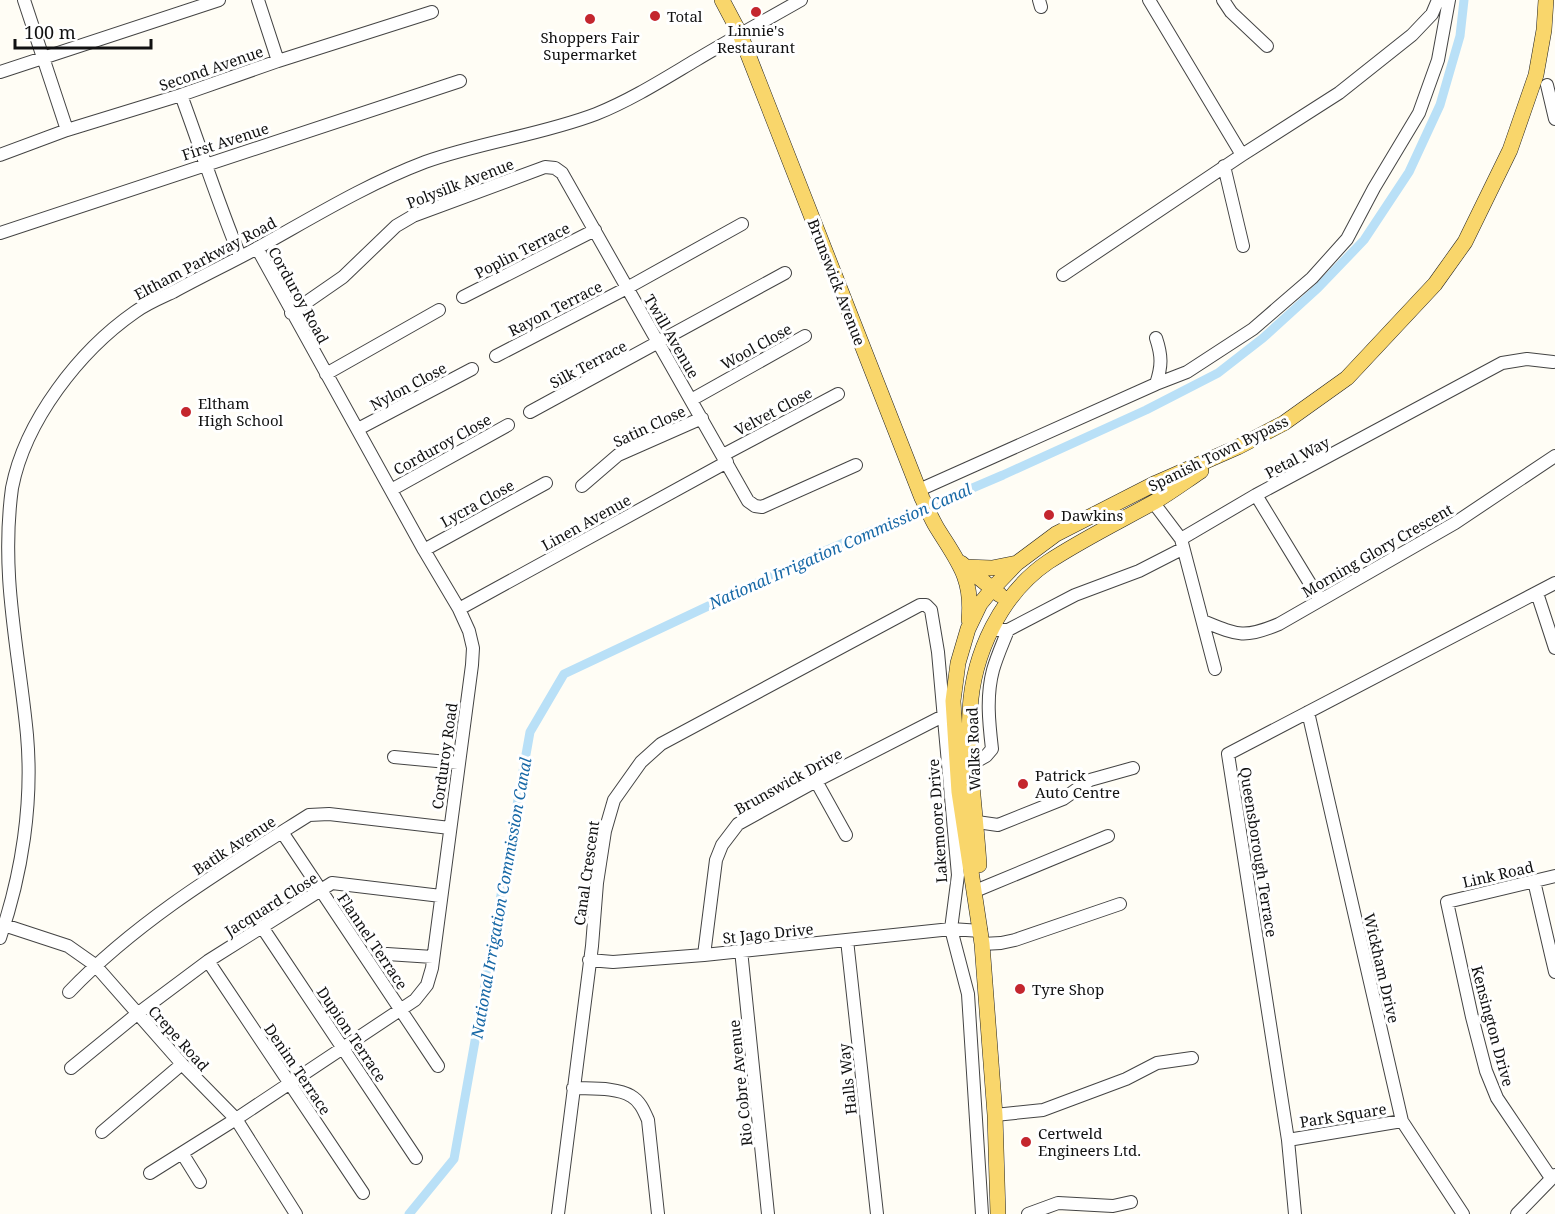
<svg xmlns="http://www.w3.org/2000/svg" width="1555" height="1214" font-family="'Noto Serif',serif">
<style>
.lines{fill:none;stroke-linecap:round;stroke-linejoin:round}
.canal{stroke:#b9e0f7;stroke-width:9}
.minor-casing{stroke:#444;stroke-width:14}
.major-casing{stroke:#222;stroke-width:16}
.minor{stroke:#fff;stroke-width:12}
.major{stroke:#f9d66b;stroke-width:15}
.poi-dot{fill:#c4262e;stroke:#fff;stroke-width:2}
.labels{text-anchor:middle;dominant-baseline:central;stroke-width:6;stroke-linejoin:round;paint-order:stroke}
.poi-label{font-size:15px;fill:#111;stroke:#fff;text-anchor:start}
.street-label{font-size:15px;fill:#111;stroke:#fff}
.water-label{font-size:16px;font-style:italic;fill:#1768a6;stroke:#fff}
</style>
<rect width="100%" height="100%" fill="#fffdf5"/>
<g class="lines">
<!-- canal -->
<path class="canal" d="M409,1214L454,1159L530,732L564,674L825,551L1003,475L1146,410L1218,373L1263,338L1318,288L1364,240L1409,172L1440,105L1460,36L1464,0"/>
<defs>
<path id="minor" d="M24,0L67,130
M258,0L278,61
M1039,0L1041,7
M1149,0L1242,155
M1223,0L1231,12L1267,46
M0,72L219,0
M1547,85L1555,119
M181,95C201,149 218,203 240,256
M0,155L67,130L181,95L278,61L432,12
M1224,166L1243,246
M0,233L460,81
M1063,275L1242,155L1339,93L1412,35L1432,14L1438,0
M463,297L595,230
M291,313L343,277L396,226L413,216L545,167L555,168L562,173L748,501L755,506L762,507L856,465
M496,356L627,288L742,224
M326,374L439,310
M1156,384C1162,366 1162,356 1156,338
M691,400L805,336
M530,412L785,273
M358,429L472,369
M723,455L838,394
M582,486L618,455L702,418
M391,490L508,425
M919,490L1156,384L1187,372L1253,329L1312,278L1347,239L1374,188L1419,113L1438,60L1449,0
M1256,495L1320,600
M1153,502L1181,539L1215,669
M1181,539L1256,495L1502,363L1527,359L1553,362
M424,550L546,483
M1537,593L1555,648
M459,609L727,462
M1203,621C1237,635 1244,639 1279,624L1455,523L1555,456
M991,630H1008L1075,595L1139,571L1182,549
M1308,712L1402,1121L1463,1214
M394,757L458,763
M972,764L986,756L992,749C989,723 986,696 993,670C997,656 1003,643 1008,630
M816,781L846,835
M977,822L998,825L1063,799L1090,780L1133,768
M282,832L438,1066
M1534,881L1555,972
M980,889L1108,836
M4,925L68,946L95,965L182,1064L236,1119L296,1214
M262,927L416,1158
M0,938C22,874 33,803 27,735C19,650 0,576 12,488C25,421 79,351 135,312C146,304 160,298 173,292C202,276 232,262 261,246C315,216 367,184 425,162C481,142 541,135 596,114C631,100 664,79 696,60C731,39 766,20 801,0
M847,940L877,1214
M982,944L1001,943L1015,940L1120,904
M741,950L768,1214
M387,954L433,957
M704,955L716,860L722,845L738,824L816,781L943,716
M589,960L613,962L704,955L951,929L981,931
M208,961L363,1193
M69,992C138,920 225,868 309,815L329,814L450,828
M71,1068L137,1014L208,961L332,883L441,896
M573,1088C590,1089 616,1087 631,1096C640,1101 644,1111 648,1120L658,1214
M995,1115L1043,1110L1126,1079L1157,1063L1192,1058
M102,1132L182,1064
M1288,1140L1402,1121
M182,1153L200,1182
M150,1173L236,1119L415,1000L427,985L432,968L472,665L473,648L469,631L459,609L424,550L257,248
M1551,1178L1497,1098L1486,1071L1472,1017L1447,902L1555,876
M558,1214L592,946L597,883L605,831L614,800L641,762L661,744L920,605H926L931,610L938,652L958,875L951,929L968,994L982,1214
M1028,1214L1058,1203L1113,1206L1131,1202
M1295,1214L1288,1140L1228,754L1555,583
M1517,1214L1555,1175"/>
<path id="major" d="M722,0L740,34L922,498C927,508 931,518 937,528C958,562 973,578 969,620
M961,563L1000,595
M964,567L992,568L1017,563
M979,865C976,814 967,761 970,710C973,654 1001,594 1048,562C1083,539 1120,521 1156,501C1171,492 1186,481 1201,471
M998,1214L995,1115L982,944L959,792L953,701L958,663L968,629L980,604L993,588L1017,563L1056,534L1156,483L1238,447L1284,423L1347,378L1435,284L1465,242L1510,150L1536,75L1544,30L1546,0"/>
</defs>
<!-- minor casing -->
<use href="#minor" class="minor-casing"/>
<!-- major casing -->
<use href="#major" class="major-casing"/>
<!-- minor -->
<use href="#minor" class="minor"/>
<!-- major -->
<use href="#major" class="major"/>
</g>
<!-- markers -->
<g class="poi-dot">
<circle cx="756" cy="12" r="6"/>
<circle cx="655" cy="16" r="6"/>
<circle cx="590" cy="19" r="6"/>
<circle cx="186" cy="412" r="6"/>
<circle cx="1049" cy="515" r="6"/>
<circle cx="1023" cy="784" r="6"/>
<circle cx="1020" cy="989" r="6"/>
<circle cx="1026" cy="1142" r="6"/>
</g>
<g class="labels">
<!-- poi labels -->
<g class="poi-label">
<text x="667" y="16">Total</text>
<text x="756" y="30" text-anchor="middle">Linnie's<tspan x="756" dy="17">Restaurant</tspan></text>
<text x="590" y="37" text-anchor="middle">Shoppers Fair<tspan x="590" dy="17">Supermarket</tspan></text>
<text x="198" y="403">Eltham<tspan x="198" dy="17">High School</tspan></text>
<text x="1061" y="515">Dawkins</text>
<text x="1035" y="775">Patrick<tspan x="1035" dy="17">Auto Centre</tspan></text>
<text x="1032" y="989">Tyre Shop</text>
<text x="1038" y="1133">Certweld<tspan x="1038" dy="17">Engineers Ltd.</tspan></text>
</g>
<!-- street labels -->
<g class="street-label">
<text transform="translate(211 68) rotate(-19)">Second Avenue</text>
<text transform="translate(225 141) rotate(-18)">First Avenue</text>
<text transform="translate(460 183) rotate(-21)">Polysilk Avenue</text>
<text transform="translate(522 250) rotate(-27)">Poplin Terrace</text>
<text transform="translate(205 258) rotate(-28)">Eltham Parkway Road</text>
<text transform="translate(837 282) rotate(69)">Brunswick Avenue</text>
<text transform="translate(299 295) rotate(61)">Corduroy Road</text>
<text transform="translate(555 308) rotate(-27)">Rayon Terrace</text>
<text transform="translate(672 336) rotate(60)">Twill Avenue</text>
<text transform="translate(756 346) rotate(-29)">Wool Close</text>
<text transform="translate(588 364) rotate(-28)">Silk Terrace</text>
<text transform="translate(408 386) rotate(-28)">Nylon Close</text>
<text transform="translate(773 411) rotate(-28)">Velvet Close</text>
<text transform="translate(649 426) rotate(-25)">Satin Close</text>
<text transform="translate(442 444) rotate(-29)">Corduroy Close</text>
<text transform="translate(1218 453) rotate(-26)">Spanish Town Bypass</text>
<text transform="translate(1297 457) rotate(-28)">Petal Way</text>
<text transform="translate(477 503) rotate(-29)">Lycra Close</text>
<text transform="translate(586 522) rotate(-29)">Linen Avenue</text>
<text transform="translate(1377 550) rotate(-30)">Morning Glory Crescent</text>
<text transform="translate(973 749) rotate(-92)">Walks Road</text>
<text transform="translate(444 756) rotate(-82)">Corduroy Road</text>
<text transform="translate(788 781) rotate(-29)">Brunswick Drive</text>
<text transform="translate(937 821) rotate(-94)">Lakemoore Drive</text>
<text transform="translate(234 845) rotate(-33)">Batik Avenue</text>
<text transform="translate(1259 852) rotate(81)">Queensborough Terrace</text>
<text transform="translate(586 873) rotate(-82)">Canal Crescent</text>
<text transform="translate(1498 874) rotate(-13)">Link Road</text>
<text transform="translate(271 904) rotate(-32)">Jacquard Close</text>
<text transform="translate(768 933) rotate(-6)">St Jago Drive</text>
<text transform="translate(373 941) rotate(56)">Flannel Terrace</text>
<text transform="translate(1382 968) rotate(77)">Wickham Drive</text>
<text transform="translate(1493 1026) rotate(75)">Kensington Drive</text>
<text transform="translate(352 1034) rotate(56)">Dupion Terrace</text>
<text transform="translate(179 1038) rotate(48)">Crepe Road</text>
<text transform="translate(298 1069) rotate(56)">Denim Terrace</text>
<text transform="translate(847 1079) rotate(-96)">Halls Way</text>
<text transform="translate(740 1083) rotate(-96)">Rio Cobre Avenue</text>
<text transform="translate(1343 1115) rotate(-9)">Park Square</text>
</g>
<!-- water labels -->
<g class="water-label">
<text transform="translate(840 546) rotate(-24)">National Irrigation Commission Canal</text>
<text transform="translate(501 898) rotate(-80)">National Irrigation Commission Canal</text>
</g>
</g>
<!-- scale -->
<path d="M15 39v9h136v-9" fill="none" stroke="#111111" stroke-width="3"/>
<text x="24" y="39" font-size="18" fill="#111111" stroke="#ffffff" stroke-width="4.5" paint-order="stroke">100 m</text>
</svg>
